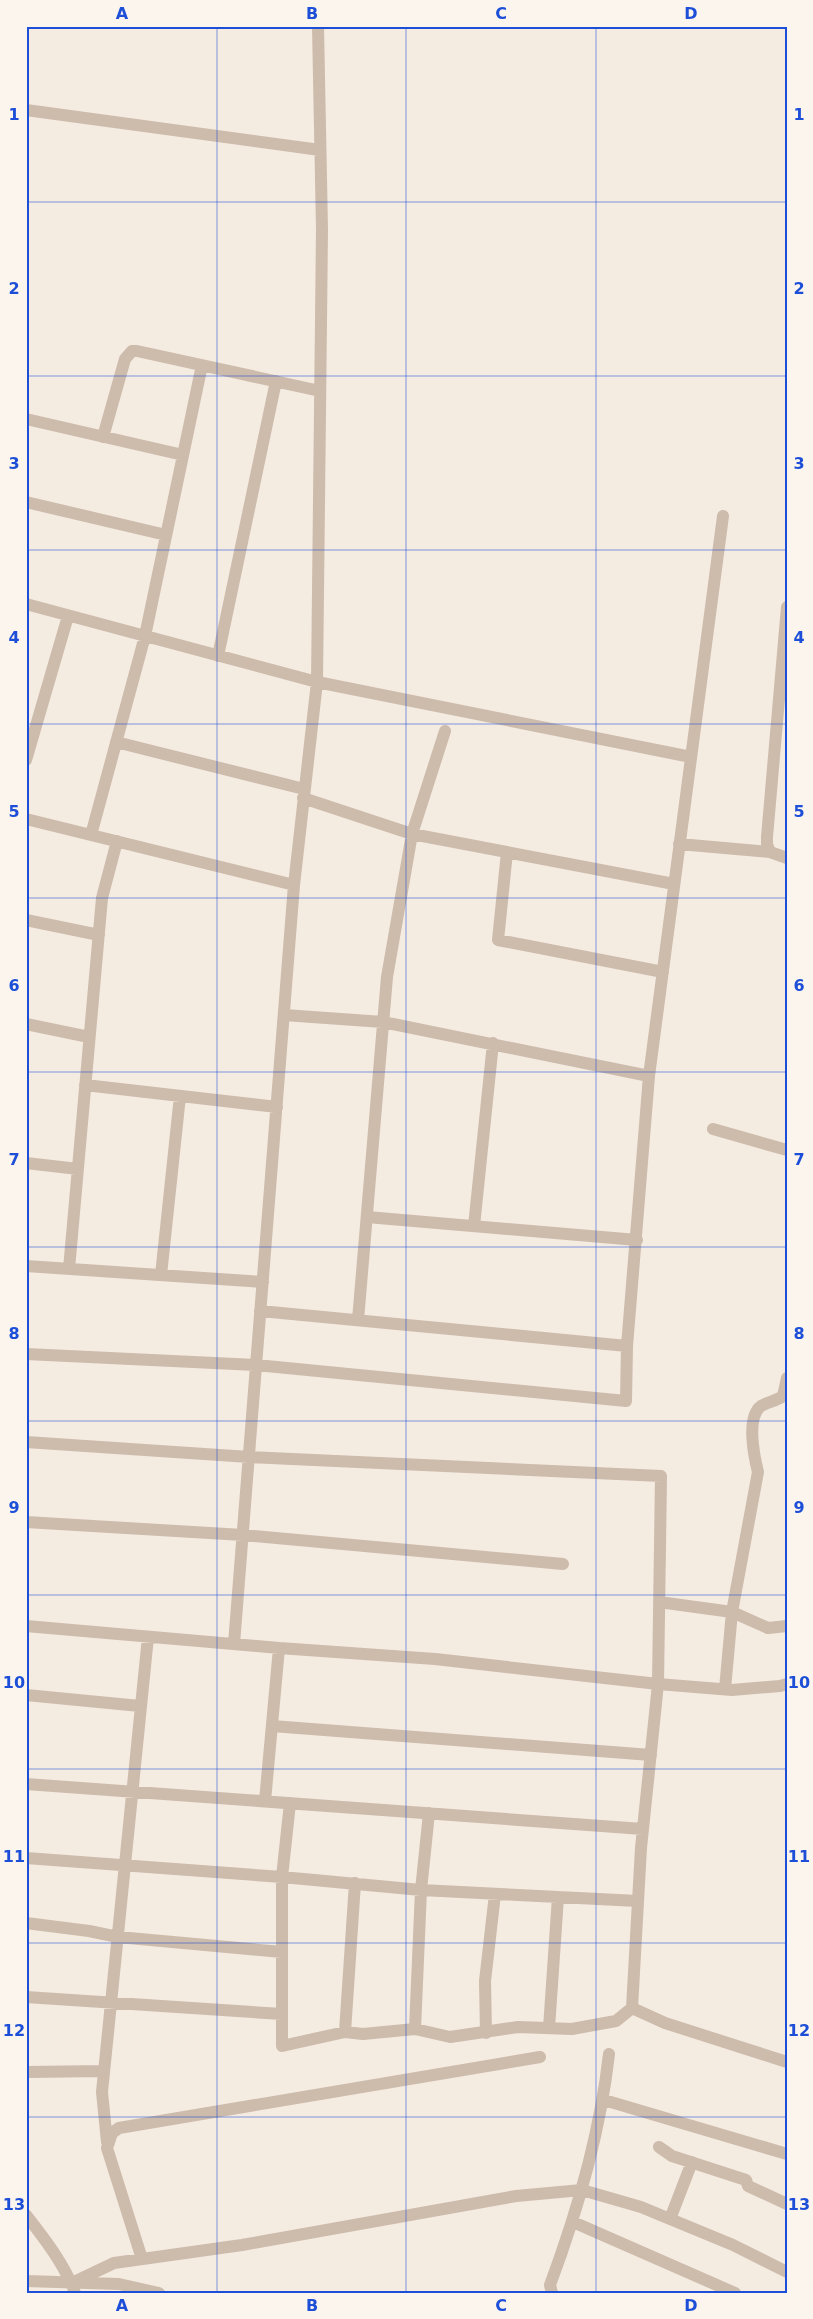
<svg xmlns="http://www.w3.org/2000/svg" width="813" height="2319" font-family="'DejaVu Sans',sans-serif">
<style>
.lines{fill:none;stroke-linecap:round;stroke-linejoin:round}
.minor{stroke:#cdbbac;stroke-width:12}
.grid{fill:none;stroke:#1d4ed8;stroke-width:1;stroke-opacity:0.55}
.neatline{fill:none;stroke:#1d4ed8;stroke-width:2}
.grid-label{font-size:16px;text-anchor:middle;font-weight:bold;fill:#1d4ed8}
</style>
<rect width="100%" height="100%" fill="#f4ebe1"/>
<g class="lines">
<!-- minor -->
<path class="minor" d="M26,110L320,150
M26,419L183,455
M103,437L125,359L132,351H137L320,391
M26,502L166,535
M26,604L317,682L691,757
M787,607L767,837V844L770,852L787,858
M218,656L276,381
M116,742L304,789
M26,760L68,616
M303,798L412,834L674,884
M26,819L294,885
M91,835L145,636L202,365
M679,844L770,852
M507,852L498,940L663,972
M26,920L99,935
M284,1015L383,1022L649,1076
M26,1024L89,1037
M85,1085L277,1107
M713,1129L787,1150
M26,1163L78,1169
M367,1217L637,1240
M474,1226L493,1043
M26,1266L263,1282
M69,1269L102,898L117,841
M161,1275L180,1096
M260,1311L627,1346
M358,1320L387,977L412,834L445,731
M26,1354L256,1365L626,1401L627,1346L649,1076L723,516
M26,1442L249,1457L661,1476L658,1684L641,1848L632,2008L665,2023L787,2062
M26,1522L243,1535L563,1564
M659,1602L732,1612L758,1472C754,1456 746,1417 761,1406C768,1402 776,1401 783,1396L787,1378
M26,1626L279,1648L435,1659L658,1684L732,1690L780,1686L787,1684
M234,1644L294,885L317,682L322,230L318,26
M725,1689L732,1612L768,1628L787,1626
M26,1695L140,1706
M272,1726L651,1755
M26,1784L643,1829
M265,1801L279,1648
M290,1803L282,1877V2046L345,2032L363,2034L415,2029L450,2037L518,2027L572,2029L616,2021L632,2008
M26,1858L282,1877L421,1890L638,1901
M26,1923L89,1931L118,1937L282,1952
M26,1997L282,2014
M549,2028L558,1897
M415,2029L421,1890L429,1813
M345,2032L355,1883
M486,2033L485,1981L495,1894
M26,2072L104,2071
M604,2100L787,2154
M107,2142L102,2092L148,1637
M659,2147L672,2156L746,2180L748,2186L787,2204
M26,2215C44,2238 65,2265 75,2293
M670,2219L692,2162
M573,2222L735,2293
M142,2259L107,2148L112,2133L119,2128L540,2057
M26,2281L119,2284L159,2293
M72,2283L114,2263L242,2245L516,2196L582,2190L641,2207L733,2245L787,2272
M552,2293L550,2285C578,2210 600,2134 609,2054"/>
</g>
<!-- grid -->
<path class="grid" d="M217,26V2293M406,26V2293M596,26V2293M26,202H787M26,376H787M26,550H787M26,724H787M26,898H787M26,1072H787M26,1247H787M26,1421H787M26,1595H787M26,1769H787M26,1943H787M26,2117H787"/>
<!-- border -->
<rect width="813" height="2319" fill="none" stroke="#fbf5ee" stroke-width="55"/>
<rect x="28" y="28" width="758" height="2264" class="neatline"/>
<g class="grid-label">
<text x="122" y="19">A</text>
<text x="312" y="19">B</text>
<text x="501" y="19">C</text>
<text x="691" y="19">D</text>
<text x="14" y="120">1</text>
<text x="799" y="120">1</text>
<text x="14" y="294">2</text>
<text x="799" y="294">2</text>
<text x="14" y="469">3</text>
<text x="799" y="469">3</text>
<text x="14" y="643">4</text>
<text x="799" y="643">4</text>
<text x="14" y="817">5</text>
<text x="799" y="817">5</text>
<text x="14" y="991">6</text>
<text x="799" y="991">6</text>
<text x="14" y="1165">7</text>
<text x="799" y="1165">7</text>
<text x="14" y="1339">8</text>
<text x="799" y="1339">8</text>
<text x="14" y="1513">9</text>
<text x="799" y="1513">9</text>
<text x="14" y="1688">10</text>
<text x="799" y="1688">10</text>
<text x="14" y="1862">11</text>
<text x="799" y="1862">11</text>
<text x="14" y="2036">12</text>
<text x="799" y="2036">12</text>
<text x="14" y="2210">13</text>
<text x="799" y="2210">13</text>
<text x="122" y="2311">A</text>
<text x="312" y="2311">B</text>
<text x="501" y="2311">C</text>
<text x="691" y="2311">D</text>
</g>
</svg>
